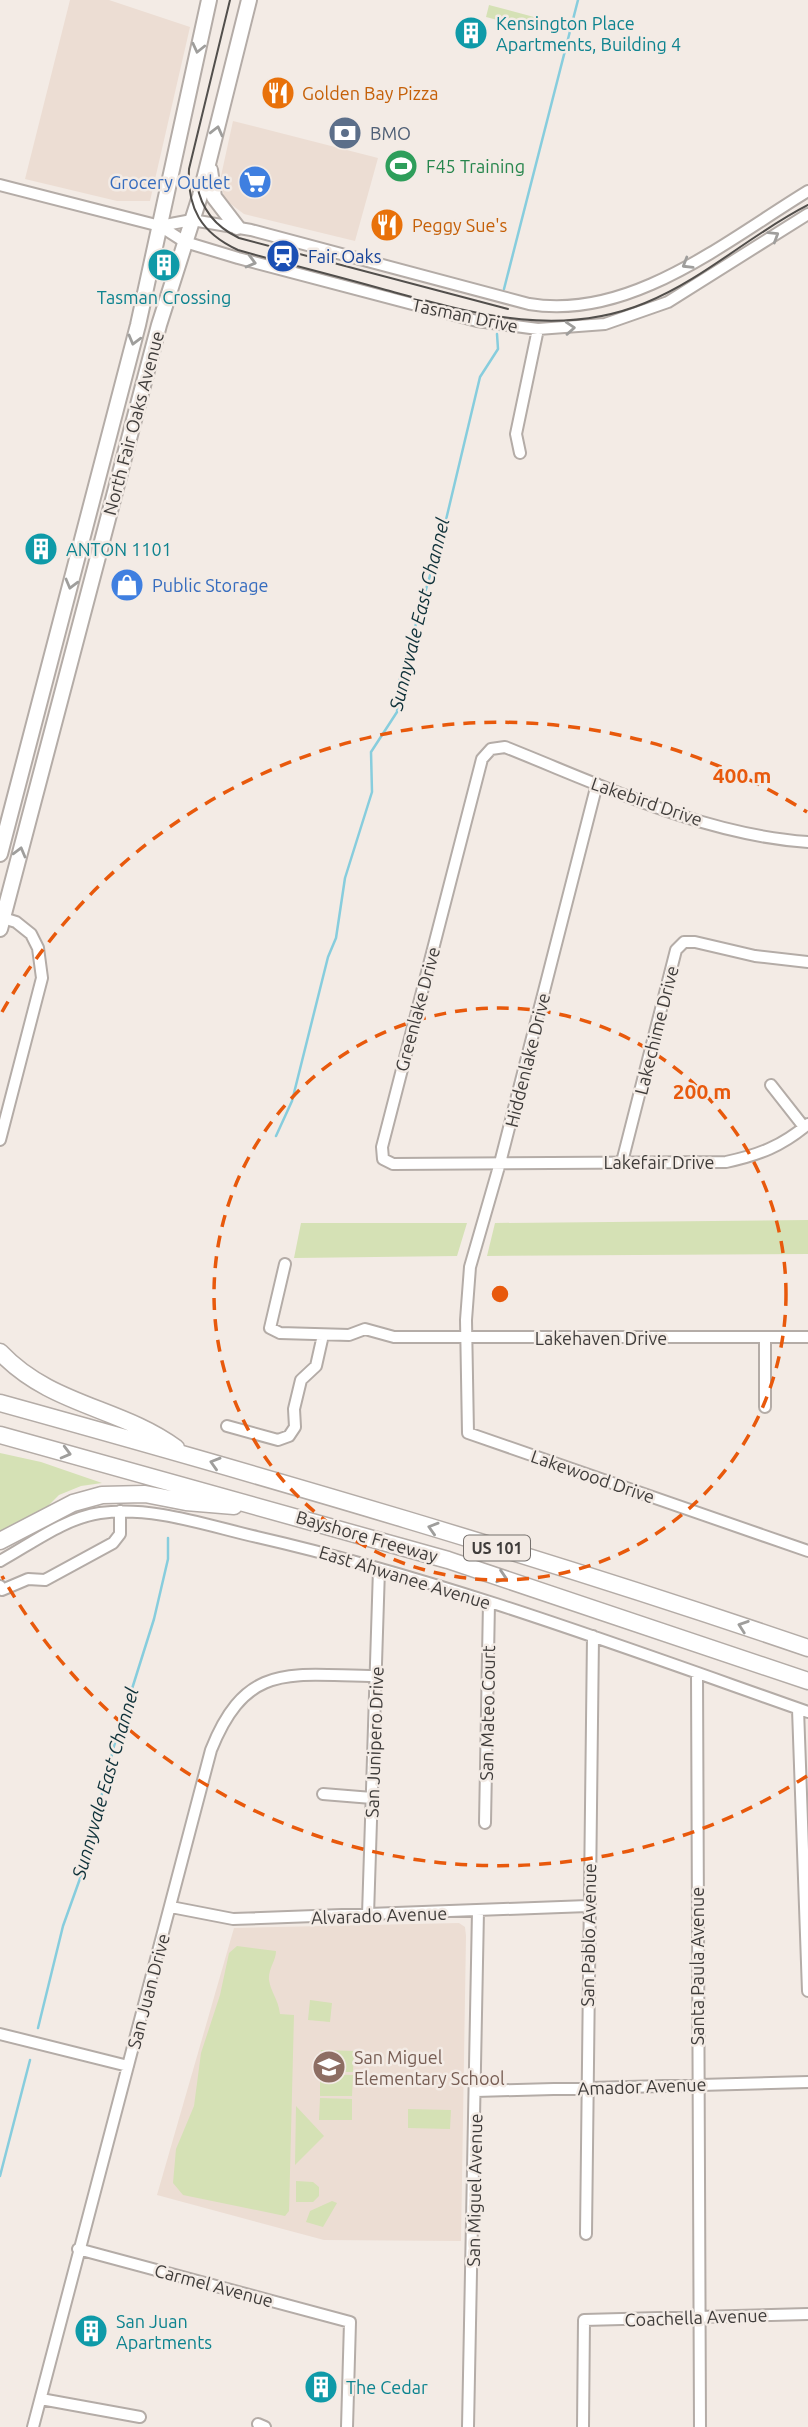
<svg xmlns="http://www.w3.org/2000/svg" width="808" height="2427" font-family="Ubuntu,sans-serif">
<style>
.built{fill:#ecddd3}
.green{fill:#d5e1b5}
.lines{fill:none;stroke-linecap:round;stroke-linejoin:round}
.stream{stroke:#87cddd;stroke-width:2.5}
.minor-casing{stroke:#b4aca7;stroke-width:14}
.major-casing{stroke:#b4aca7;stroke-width:18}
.highway-casing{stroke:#b4aca7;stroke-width:19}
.minor{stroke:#fff;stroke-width:10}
.major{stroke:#fff;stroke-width:14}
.highway{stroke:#fff;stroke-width:16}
.tram{stroke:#524f4c;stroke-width:2}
.oneway{stroke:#9f9e9c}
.ring{fill:none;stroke:#e8590c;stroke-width:3.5;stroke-dasharray:12 9}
.labels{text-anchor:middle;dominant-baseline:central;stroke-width:5;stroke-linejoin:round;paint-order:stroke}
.shield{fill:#f3ebe5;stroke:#75706d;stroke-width:2}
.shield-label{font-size:16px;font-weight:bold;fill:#3f3c3a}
.culture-label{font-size:18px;fill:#0d838f;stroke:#f3ebe5;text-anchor:start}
.food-label{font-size:18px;fill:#c56008;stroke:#f3ebe5;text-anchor:start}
.service-label{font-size:18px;fill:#4e5e75;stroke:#f3ebe5;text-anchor:start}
.leisure-label{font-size:18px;fill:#27864d;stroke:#f3ebe5;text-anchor:start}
.shop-label{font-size:18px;fill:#366cbe;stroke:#f3ebe5;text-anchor:end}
.transit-label{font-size:18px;fill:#164399;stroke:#f3ebe5;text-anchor:start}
.street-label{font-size:18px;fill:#3f3c3a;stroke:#f3ebe5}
.education-label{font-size:18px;fill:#785e54;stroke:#f3ebe5;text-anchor:start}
.water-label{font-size:19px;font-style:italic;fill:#0e3139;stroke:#f3ebe5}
.centre{fill:#e8590c;stroke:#f3ebe5;stroke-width:3.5}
.ring-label{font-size:21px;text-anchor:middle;font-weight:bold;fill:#e8590c;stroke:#f3ebe5;stroke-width:5;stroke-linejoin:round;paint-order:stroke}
</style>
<rect width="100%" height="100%" fill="#f3ebe5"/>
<!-- built -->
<path class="built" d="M70,0H109L190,27L150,201H117L25,179Z
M233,121L378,158L355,241L244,214L224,199L221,176Z
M459,1923L465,1927L466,1936L461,2241L324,2240L157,2195L234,1928Z"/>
<!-- green -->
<path class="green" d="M489,5L534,17L532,29L486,17Z
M808,1220V1254L487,1256L495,1223Z
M301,1223H467L457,1256L294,1258Z
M0,1453L41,1462L102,1483L81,1486L59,1495L43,1511L0,1533Z
M237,1946L276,1951C276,1961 268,1969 269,1980C271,1993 278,1998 280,2014L294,2015L289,2211L285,2216L183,2195L173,2183L176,2149L194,2106L201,2053L220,1995L229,1953Z
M310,2000L332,2003L330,2022L308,2020Z
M321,2050L354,2051L353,2072H320Z
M320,2074L353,2075L352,2096H320Z
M320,2098L352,2099V2120H319Z
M296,2106L324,2136L295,2165Z
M408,2109L451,2110L450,2129L408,2128Z
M296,2181L313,2182L319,2187V2196L313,2202H296Z
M332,2201L337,2203L323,2227L306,2222L310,2211Z"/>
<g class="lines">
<!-- stream -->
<path class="stream" d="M504,289L578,0
M276,1136L292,1101L328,957L336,938L345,878L372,792L371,752L397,712L399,682L445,524L480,377L498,349L497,334
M38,2028L63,1926L82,1873L114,1746L154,1619L168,1559V1538
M0,2176L30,2060"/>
<defs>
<path id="minor" d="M0,185L160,226L185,242L238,258L477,321L538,329L605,324L668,302L808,214
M160,226L192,220L251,230L529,304C630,321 726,241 808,191
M520,453L516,434L538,329
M597,784L500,1163L470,1267L466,1320L468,1433L808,1551
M808,842C703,835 601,785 505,747L491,749L482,759L382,1147L383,1159L393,1164L726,1162C759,1155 782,1146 808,1124
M0,917L16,922L31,934L38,948L42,978L0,1140
M771,1085L804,1127
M622,1162L676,950L684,942H695L755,956L808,962
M285,1264L270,1328L280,1333L349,1335L365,1329L394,1337H808
M765,1407V1340
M227,1426L278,1440L289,1436L295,1427L294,1409L301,1380L316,1366L323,1335
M0,1561C31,1544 65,1518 100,1513C153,1506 205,1525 257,1537C445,1580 626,1648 808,1712
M0,1586L2,1590L28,1579L45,1580L113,1543L120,1534V1511
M697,1673L700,2427
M798,1709L808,1991
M323,1794L372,1798
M485,1823L489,1602
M171,1907L233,1919L588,1906
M368,1915L379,1569
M0,2034L128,2066
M476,2091L808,2082
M586,2234L593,1636
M78,2249L350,2322L347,2427
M41,2399L140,2417
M258,2424L265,2427
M33,2427L211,1750C247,1659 293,1676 376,1676
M468,2427L478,1911
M583,2427L584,2320L808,2314"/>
<path id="major" d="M210,170L214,197L237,227
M0,854L138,325L209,0
M0,929L159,325L200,196L249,0"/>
<path id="highway" d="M0,1352C51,1406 120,1407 176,1448
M0,1403C271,1478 542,1557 808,1648
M0,1435L448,1560L808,1681
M0,1541L73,1503L102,1495L145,1494L186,1502L234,1506"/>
</defs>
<!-- minor casing -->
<use href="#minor" class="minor-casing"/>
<!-- major casing -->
<use href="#major" class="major-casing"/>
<!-- highway casing -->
<use href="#highway" class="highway-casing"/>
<!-- minor -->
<use href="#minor" class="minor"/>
<!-- major -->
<use href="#major" class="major"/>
<!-- highway -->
<use href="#highway" class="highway"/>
<!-- tram -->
<path class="tram" d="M230,0L189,169C187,208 201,233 238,250C287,264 337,276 386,290C472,313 558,339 645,303C704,279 751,234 808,205
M197,184C201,209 216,227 239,238L508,309"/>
</g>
<!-- one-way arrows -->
<defs><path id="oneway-chevron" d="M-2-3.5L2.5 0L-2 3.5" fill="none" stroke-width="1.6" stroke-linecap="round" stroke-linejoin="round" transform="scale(1.75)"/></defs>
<g class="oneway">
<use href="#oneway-chevron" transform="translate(198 48) rotate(103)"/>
<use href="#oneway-chevron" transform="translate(217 131) rotate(-76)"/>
<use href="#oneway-chevron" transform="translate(774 236) rotate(-32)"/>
<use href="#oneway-chevron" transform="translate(251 262) rotate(15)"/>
<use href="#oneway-chevron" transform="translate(687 264) rotate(149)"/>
<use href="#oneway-chevron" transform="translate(570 328) rotate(-4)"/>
<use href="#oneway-chevron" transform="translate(134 340) rotate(105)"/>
<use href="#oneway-chevron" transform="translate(71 584) rotate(105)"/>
<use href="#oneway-chevron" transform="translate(20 852) rotate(-75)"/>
<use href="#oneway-chevron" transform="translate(66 1453) rotate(15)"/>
<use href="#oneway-chevron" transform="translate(215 1463) rotate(-163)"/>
<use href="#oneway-chevron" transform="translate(433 1528) rotate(-163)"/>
<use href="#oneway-chevron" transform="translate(502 1577) rotate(18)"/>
<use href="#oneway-chevron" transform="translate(743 1626) rotate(-161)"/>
</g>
<!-- distance rings -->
<g class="ring">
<circle cx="500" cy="1294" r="286"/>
<path d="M807 1776A572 572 0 0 1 2 1576M2 1012A572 572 0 0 1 807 812"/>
</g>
<!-- icons -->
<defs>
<symbol id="building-disc" viewBox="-11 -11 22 22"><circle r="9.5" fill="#0f9aa8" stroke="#f3ebe5"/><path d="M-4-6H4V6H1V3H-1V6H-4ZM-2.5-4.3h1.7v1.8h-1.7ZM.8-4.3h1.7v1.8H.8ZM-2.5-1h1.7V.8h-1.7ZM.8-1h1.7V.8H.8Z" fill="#fff"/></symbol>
<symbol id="restaurant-disc" viewBox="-11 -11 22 22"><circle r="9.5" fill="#e8710a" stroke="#f3ebe5"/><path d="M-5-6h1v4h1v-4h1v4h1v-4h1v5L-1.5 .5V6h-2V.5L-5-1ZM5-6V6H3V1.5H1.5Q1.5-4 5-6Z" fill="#fff"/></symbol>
<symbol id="bank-disc" viewBox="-11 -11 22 22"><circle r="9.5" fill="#5c6f8a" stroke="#f3ebe5"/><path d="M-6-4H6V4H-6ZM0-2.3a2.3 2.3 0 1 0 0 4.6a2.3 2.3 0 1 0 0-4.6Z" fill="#fff"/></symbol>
<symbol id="stadium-disc" viewBox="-11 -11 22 22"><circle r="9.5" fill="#2e9e5b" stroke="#f3ebe5"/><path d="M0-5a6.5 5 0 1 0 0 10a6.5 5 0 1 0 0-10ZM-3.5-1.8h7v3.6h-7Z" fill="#fff"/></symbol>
<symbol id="supermarket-disc" viewBox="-11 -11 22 22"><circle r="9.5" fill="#3f7fe0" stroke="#f3ebe5"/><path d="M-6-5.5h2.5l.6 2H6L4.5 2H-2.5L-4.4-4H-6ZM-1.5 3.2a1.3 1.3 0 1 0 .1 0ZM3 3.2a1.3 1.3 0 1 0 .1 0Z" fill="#fff"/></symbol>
<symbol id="station-disc" viewBox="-11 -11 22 22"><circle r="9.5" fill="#1a4fb4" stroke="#f3ebe5"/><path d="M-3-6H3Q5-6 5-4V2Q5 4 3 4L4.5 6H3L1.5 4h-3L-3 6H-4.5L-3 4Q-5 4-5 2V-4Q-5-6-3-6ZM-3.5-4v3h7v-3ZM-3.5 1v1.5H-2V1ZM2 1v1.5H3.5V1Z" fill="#fff"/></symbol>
<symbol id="shop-disc" viewBox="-11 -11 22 22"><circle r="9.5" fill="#3f7fe0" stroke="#f3ebe5"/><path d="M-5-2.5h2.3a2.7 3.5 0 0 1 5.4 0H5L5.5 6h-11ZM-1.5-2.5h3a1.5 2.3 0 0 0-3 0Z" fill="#fff"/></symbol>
<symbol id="school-disc" viewBox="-11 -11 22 22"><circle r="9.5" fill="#8d6e63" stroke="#f3ebe5"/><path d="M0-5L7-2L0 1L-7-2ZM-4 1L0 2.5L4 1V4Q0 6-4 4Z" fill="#fff"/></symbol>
</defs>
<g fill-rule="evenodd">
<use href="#building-disc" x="452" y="14" width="38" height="38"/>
<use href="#restaurant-disc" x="259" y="74" width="38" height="38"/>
<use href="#bank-disc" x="326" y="114" width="38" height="38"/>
<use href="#stadium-disc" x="382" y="147" width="38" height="38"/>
<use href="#supermarket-disc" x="236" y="163" width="38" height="38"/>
<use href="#restaurant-disc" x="368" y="206" width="38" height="38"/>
<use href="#station-disc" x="264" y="237" width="38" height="38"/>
<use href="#building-disc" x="145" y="246" width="38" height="38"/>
<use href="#building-disc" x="22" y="530" width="38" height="38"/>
<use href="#shop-disc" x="108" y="566" width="38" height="38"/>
<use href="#school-disc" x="310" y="2048" width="38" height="38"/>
<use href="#building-disc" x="72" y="2312" width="38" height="38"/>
<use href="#building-disc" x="302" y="2368" width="38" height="38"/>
</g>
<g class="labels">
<!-- shield labels -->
<rect class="shield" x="464" y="1535.5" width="66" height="25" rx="5"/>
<g class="shield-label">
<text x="497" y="1548">US 101</text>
</g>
<!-- culture labels -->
<g class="culture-label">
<text x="496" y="23">Kensington Place<tspan x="496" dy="21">Apartments, Building 4</tspan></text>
<text x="164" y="297" text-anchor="middle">Tasman Crossing</text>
<text x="66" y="549">ANTON 1101</text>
<text x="116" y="2321">San Juan<tspan x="116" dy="21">Apartments</tspan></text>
<text x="346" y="2387">The Cedar</text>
</g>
<!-- food labels -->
<g class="food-label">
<text x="302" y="93">Golden Bay Pizza</text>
<text x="412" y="225">Peggy Sue's</text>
</g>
<!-- service labels -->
<g class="service-label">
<text x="370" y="133">BMO</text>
</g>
<!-- leisure labels -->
<g class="leisure-label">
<text x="426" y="166">F45 Training</text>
</g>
<!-- shop labels -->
<g class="shop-label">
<text x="230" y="182">Grocery Outlet</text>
<text x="152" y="585" text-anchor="start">Public Storage</text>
</g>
<!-- transit labels -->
<g class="transit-label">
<text x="308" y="256">Fair Oaks</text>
</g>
<!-- street labels -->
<g class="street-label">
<text transform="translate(465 315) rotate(12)">Tasman Drive</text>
<text transform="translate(133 423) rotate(-75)">North Fair Oaks Avenue</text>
<text transform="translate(647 801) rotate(19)">Lakebird Drive</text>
<text transform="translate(417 1009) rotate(-75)">Greenlake Drive</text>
<text transform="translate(656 1030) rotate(-76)">Lakechime Drive</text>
<text transform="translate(527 1060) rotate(-76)">Hiddenlake Drive</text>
<text x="659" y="1162">Lakefair Drive</text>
<text x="601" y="1338">Lakehaven Drive</text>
<text transform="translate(593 1476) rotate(19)">Lakewood Drive</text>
<text transform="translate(367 1536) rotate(16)">Bayshore Freeway</text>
<text transform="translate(405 1577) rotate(17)">East Ahwanee Avenue</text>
<text transform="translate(487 1713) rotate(-89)">San Mateo Court</text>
<text transform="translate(374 1742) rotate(-88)">San Junipero Drive</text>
<text transform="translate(379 1915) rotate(-2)">Alvarado Avenue</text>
<text transform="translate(588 1935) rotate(-89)">San Pablo Avenue</text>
<text transform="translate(697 1966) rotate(-90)">Santa Paula Avenue</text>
<text transform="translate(148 1991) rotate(-75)">San Juan Drive</text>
<text transform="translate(642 2086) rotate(-2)">Amador Avenue</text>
<text transform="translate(474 2190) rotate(-89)">San Miguel Avenue</text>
<text transform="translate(214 2285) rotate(15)">Carmel Avenue</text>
<text transform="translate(696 2317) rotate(-2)">Coachella Avenue</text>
</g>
<!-- education labels -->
<g class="education-label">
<text x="354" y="2057">San Miguel<tspan x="354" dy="21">Elementary School</tspan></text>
</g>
<!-- water labels -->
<g class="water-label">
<text transform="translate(419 614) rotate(-76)">Sunnyvale East Channel</text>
<text transform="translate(105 1783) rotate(-74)">Sunnyvale East Channel</text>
</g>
</g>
<circle cx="500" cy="1294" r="10" class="centre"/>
<g class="ring-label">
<text x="742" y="783">400 m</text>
<text x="702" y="1099">200 m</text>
</g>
</svg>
